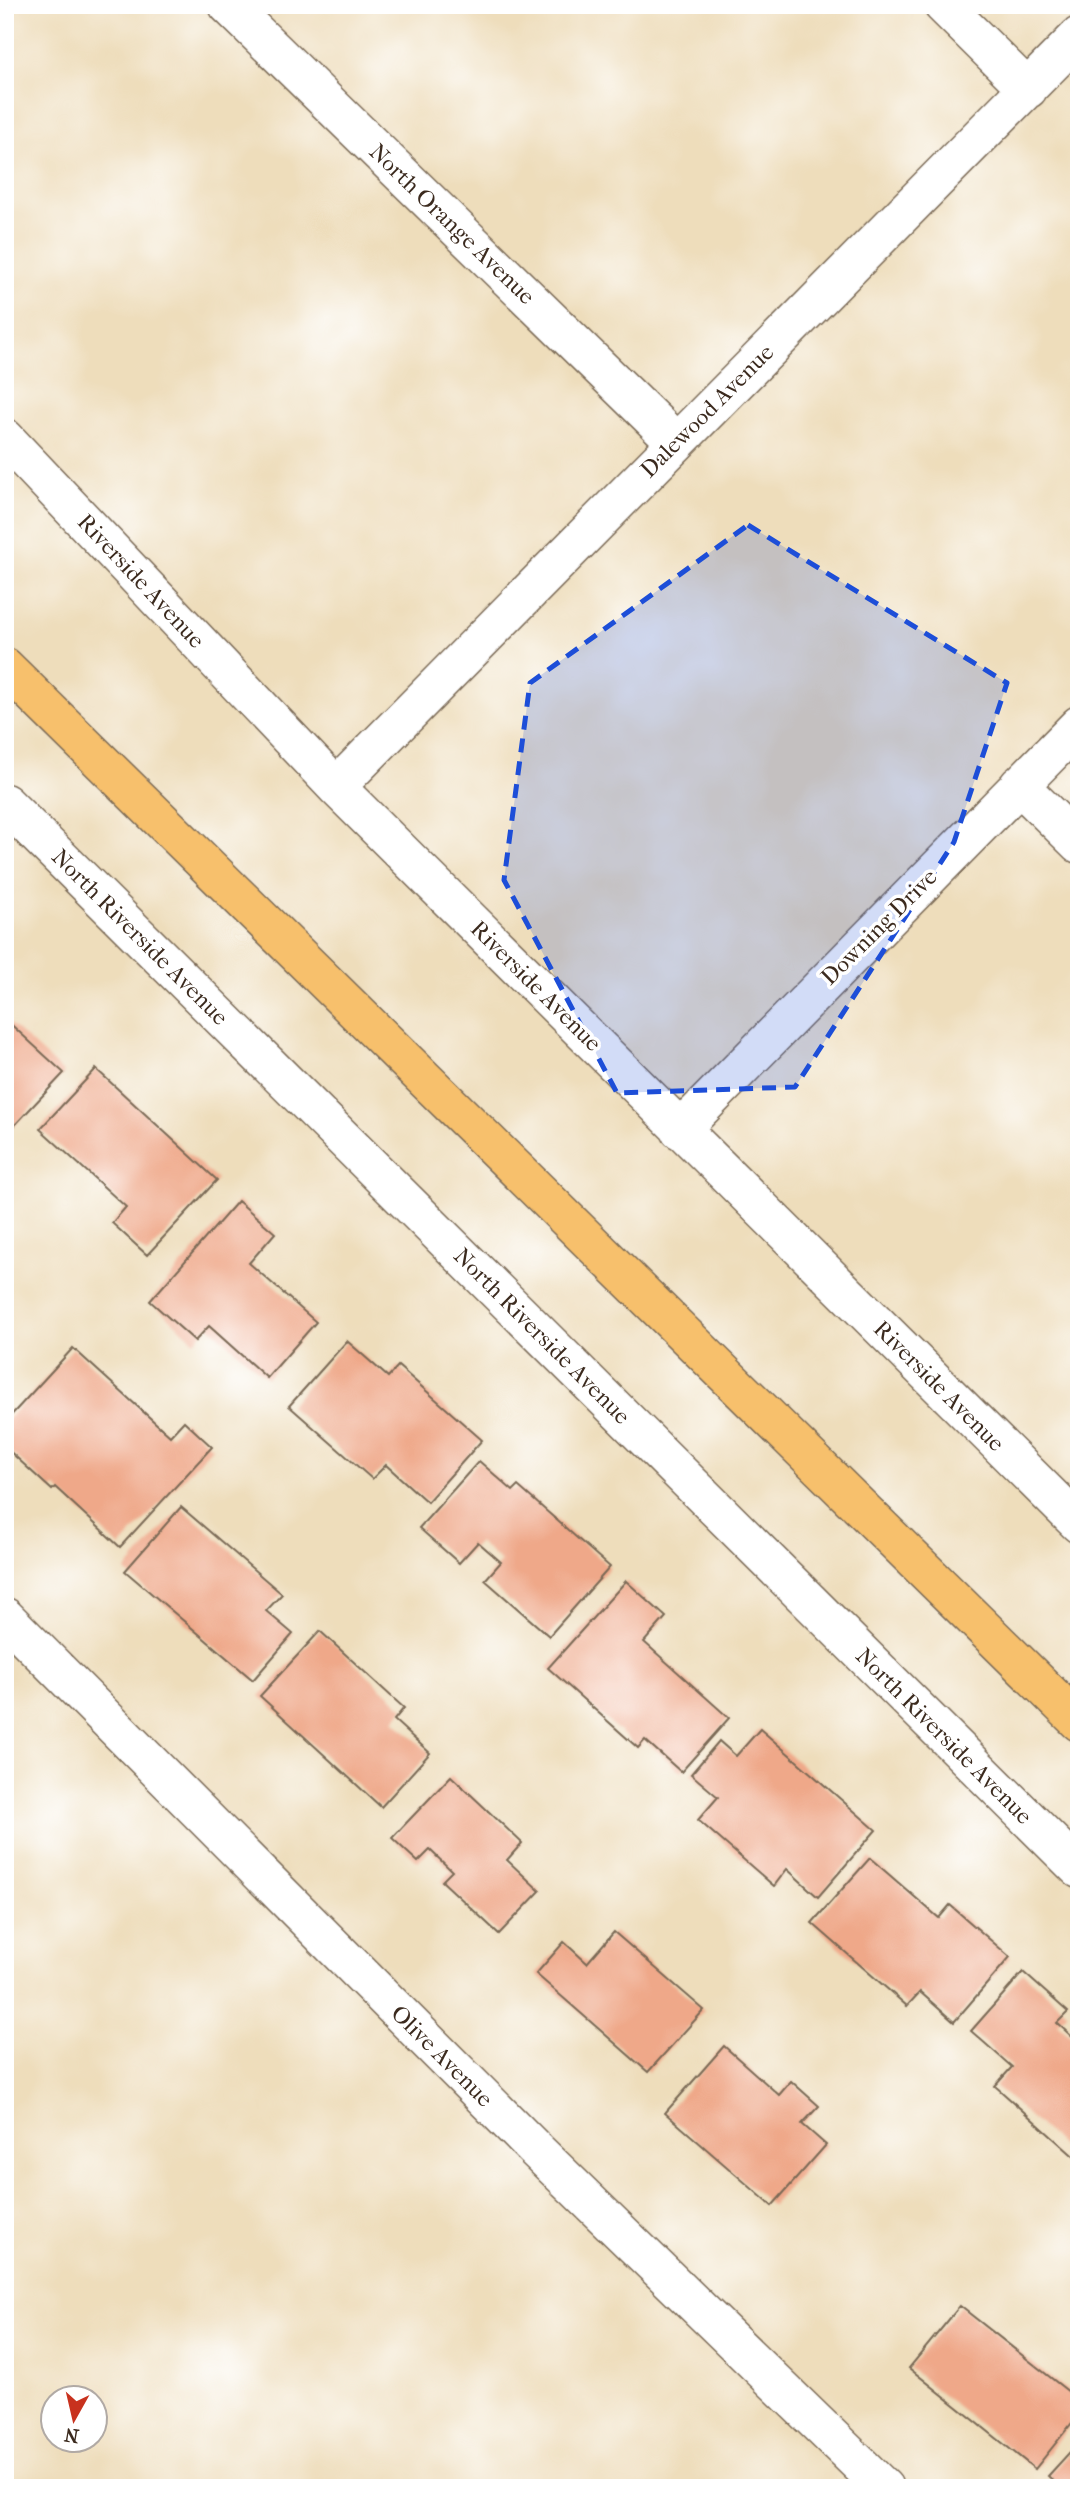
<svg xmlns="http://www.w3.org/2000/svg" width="1084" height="2493" font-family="'IM FELL French Canon',serif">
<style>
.building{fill:#efa889}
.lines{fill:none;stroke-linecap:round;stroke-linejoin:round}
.minor-casing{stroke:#7a6955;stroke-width:41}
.major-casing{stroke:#7a6955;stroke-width:41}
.minor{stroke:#fff;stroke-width:38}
.major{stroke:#f7c06c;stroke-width:38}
.marked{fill:#1d4ed8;fill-opacity:0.2;stroke:#1d4ed8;stroke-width:5;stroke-dasharray:14 9;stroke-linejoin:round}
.labels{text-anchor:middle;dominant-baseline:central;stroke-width:7;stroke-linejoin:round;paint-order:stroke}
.street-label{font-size:23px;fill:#3b2a1e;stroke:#fff}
</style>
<rect width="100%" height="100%" fill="#fff"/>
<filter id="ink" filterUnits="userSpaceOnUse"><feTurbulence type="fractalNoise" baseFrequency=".0143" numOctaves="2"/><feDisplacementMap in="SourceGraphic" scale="14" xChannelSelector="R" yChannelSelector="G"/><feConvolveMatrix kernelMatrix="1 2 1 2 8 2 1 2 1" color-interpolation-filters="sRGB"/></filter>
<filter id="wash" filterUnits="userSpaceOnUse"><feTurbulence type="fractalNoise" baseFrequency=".00686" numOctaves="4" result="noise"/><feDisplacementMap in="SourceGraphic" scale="28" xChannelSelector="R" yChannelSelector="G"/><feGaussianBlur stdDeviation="1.57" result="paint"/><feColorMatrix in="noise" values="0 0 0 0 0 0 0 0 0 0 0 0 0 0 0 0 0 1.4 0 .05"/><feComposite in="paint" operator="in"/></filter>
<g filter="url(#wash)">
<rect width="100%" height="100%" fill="#edb"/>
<g id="blocks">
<!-- building -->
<path class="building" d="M5,1019L64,1073L13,1127L5,1120Z
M96,1069L217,1180L147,1255L112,1223L126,1207L40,1129Z
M238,1201L275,1233L249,1263L316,1322L267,1378L209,1326L195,1341L150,1301Z
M347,1341L388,1377L398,1366L482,1440L427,1502L386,1465L372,1479L289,1406Z
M73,1348L170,1436L184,1421L212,1447L120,1547L55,1487L52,1490L5,1447V1422Z
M479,1461L513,1491L518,1486L610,1567L549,1636L485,1580L501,1562L478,1542L459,1563L419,1528Z
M181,1507L282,1594L266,1611L293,1634L253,1680L125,1571Z
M626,1581L666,1617L644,1642L729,1718L681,1772L645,1740L638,1748L548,1668Z
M320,1631L404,1708L394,1720L430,1753L381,1807L260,1696Z
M760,1729L876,1830L818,1897L787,1869L774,1886L698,1820L718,1797L691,1774L719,1741L736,1756Z
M451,1776L522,1843L507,1860L540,1891L499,1934L442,1881L452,1871L430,1850L418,1862L392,1838Z
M870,1858L939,1918L950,1905L1010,1957L954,2022L920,1992L907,2006L812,1923Z
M614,1932L704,2010L648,2072L536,1974L564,1942L587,1963Z
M1023,1972L1068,2012L1057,2023L1079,2043V2161L995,2086L1012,2067L971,2031Z
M724,2046L779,2095L791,2081L819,2106L802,2124L826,2145L772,2206L665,2113Z
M960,2306L1079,2400V2414L1035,2469L909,2368Z
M1079,2442V2488H1061L1048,2476Z"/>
</g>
</g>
<g filter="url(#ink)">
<use href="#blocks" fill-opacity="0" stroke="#7a6955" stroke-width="2"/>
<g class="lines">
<defs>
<path id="minor" d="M228,5L676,442
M943,5L1028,89
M5,438L336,787L1079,1524
M1019,785L1079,844
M336,787L1079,36
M5,803L1079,1869
M680,1130L1079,725
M5,1617L534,2148L884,2488"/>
<path id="major" d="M5,667L1079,1722"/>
</defs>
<!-- minor casing -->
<use href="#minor" class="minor-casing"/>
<!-- major casing -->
<use href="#major" class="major-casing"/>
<!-- minor -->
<use href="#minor" class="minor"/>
<!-- major -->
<use href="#major" class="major"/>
</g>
</g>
<!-- marked area -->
<path class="marked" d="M748,525L1007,683L954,842L795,1087L617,1093L504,880L530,683Z"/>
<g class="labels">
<!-- street labels -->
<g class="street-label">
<text transform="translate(452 224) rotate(44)">North Orange Avenue</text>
<text transform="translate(707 411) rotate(-45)">Dalewood Avenue</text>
<text transform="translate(141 581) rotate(47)">Riverside Avenue</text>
<text transform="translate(879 927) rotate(-45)">Downing Drive</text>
<text transform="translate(140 937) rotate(45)">North Riverside Avenue</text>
<text transform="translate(536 986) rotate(45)">Riverside Avenue</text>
<text transform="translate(542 1336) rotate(45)">North Riverside Avenue</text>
<text transform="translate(939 1386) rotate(45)">Riverside Avenue</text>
<text transform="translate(944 1736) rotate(45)">North Riverside Avenue</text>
<text transform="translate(442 2056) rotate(45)">Olive Avenue</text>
</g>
</g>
<!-- margin -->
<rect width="1084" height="2493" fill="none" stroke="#fff" stroke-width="28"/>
<!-- north arrow -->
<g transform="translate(74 2419) rotate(188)"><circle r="33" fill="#ffffff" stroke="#b1aaa5" stroke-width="2"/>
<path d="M0-5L12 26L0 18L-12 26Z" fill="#c8321e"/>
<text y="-10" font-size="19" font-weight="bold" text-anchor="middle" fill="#3b2a1e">N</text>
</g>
</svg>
